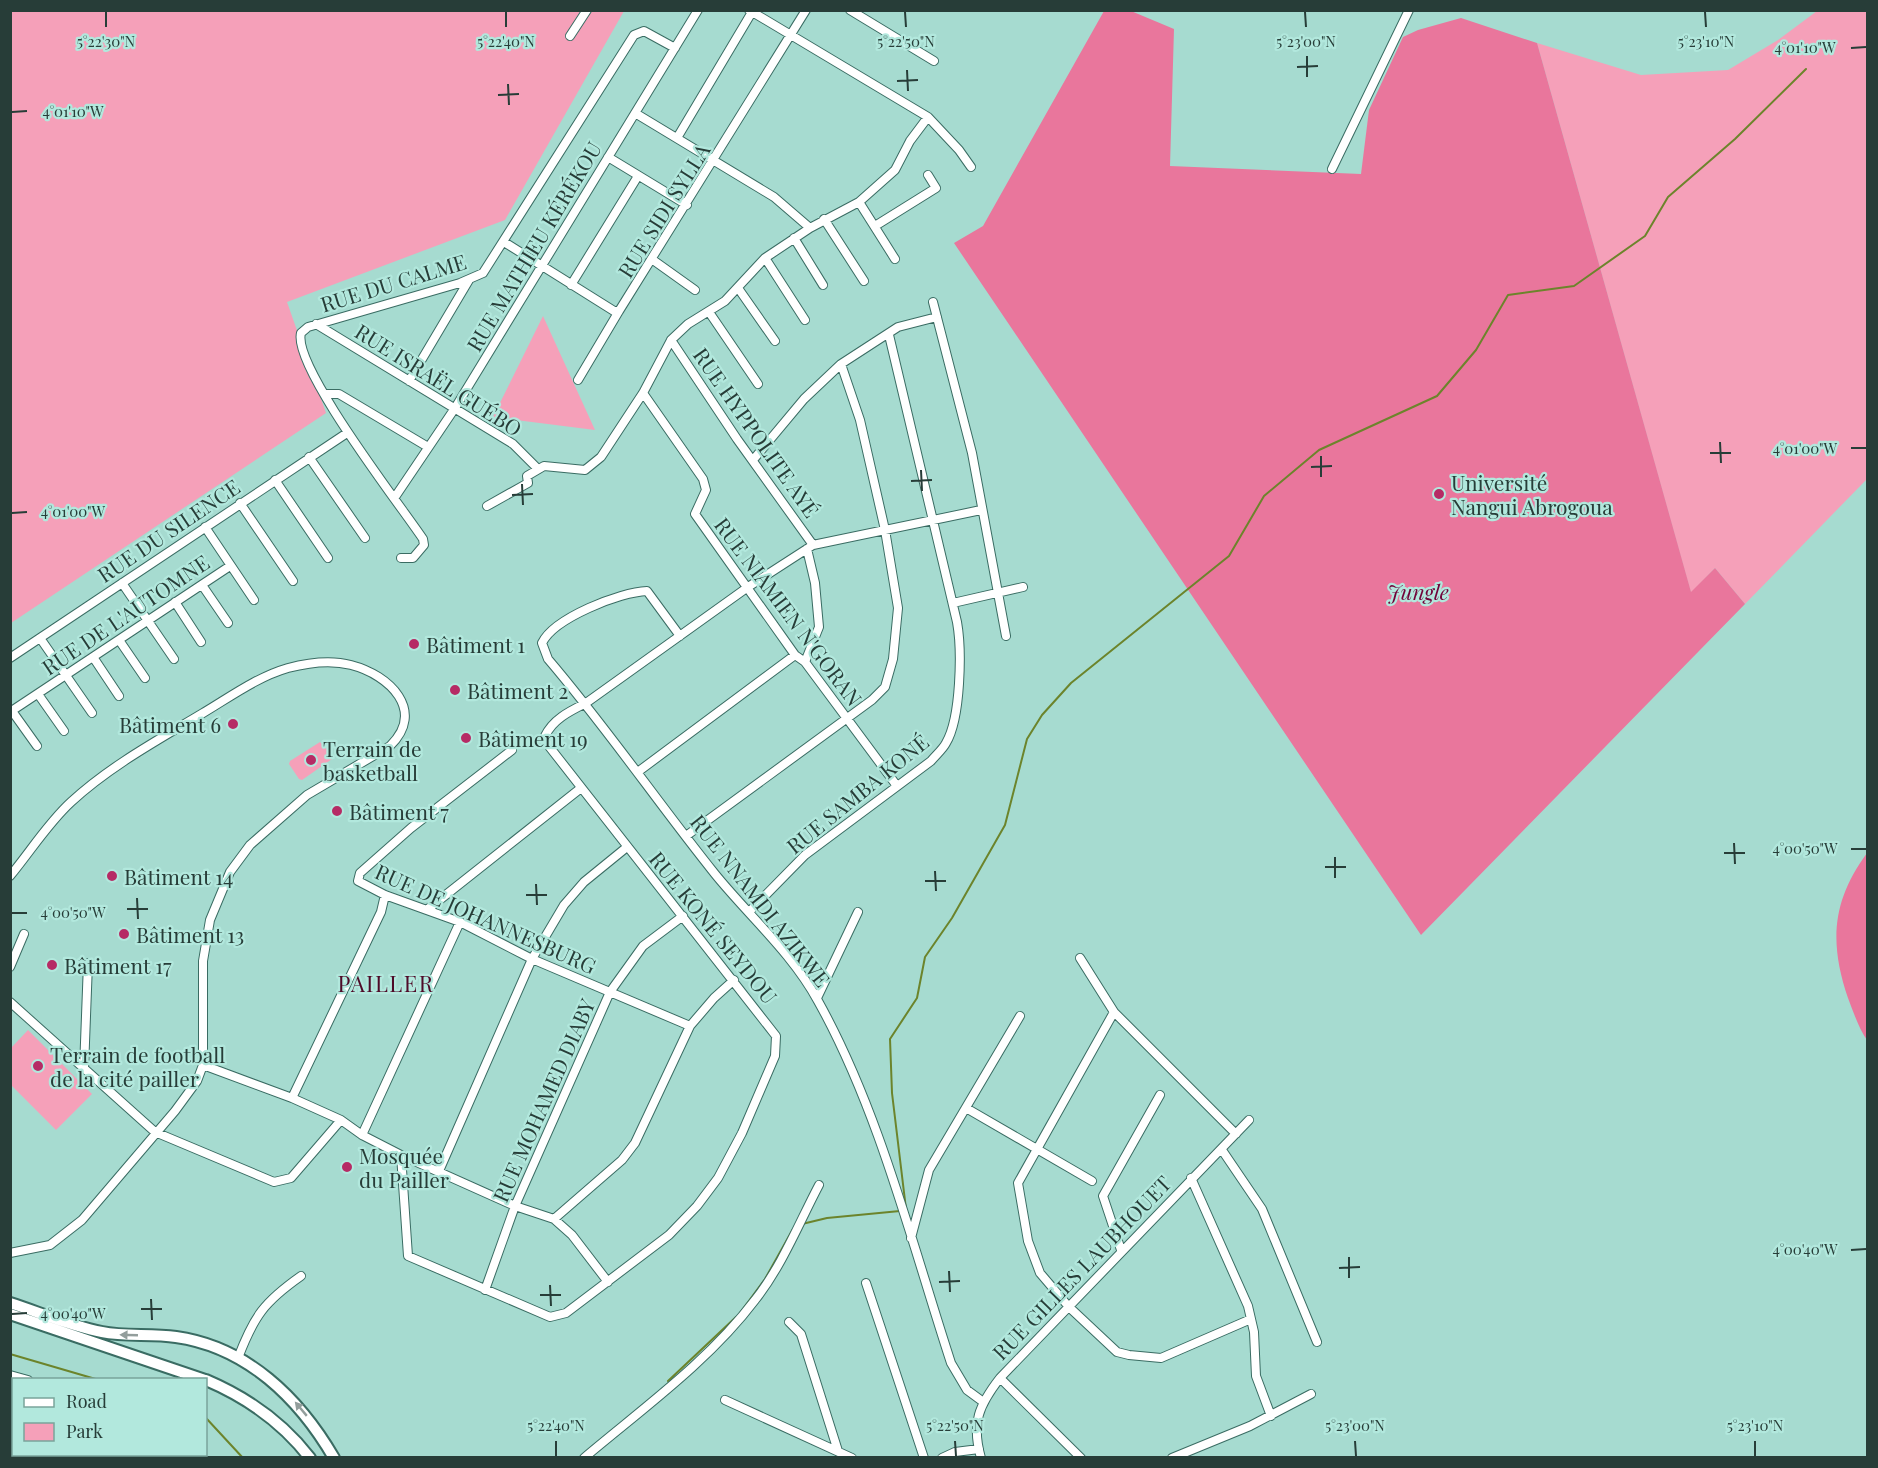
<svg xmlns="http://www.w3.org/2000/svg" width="1878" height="1468" font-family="'Playfair Display',serif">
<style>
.green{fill:#f5a0b9}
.forest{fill:#e9769c}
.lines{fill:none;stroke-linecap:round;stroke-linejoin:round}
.stream{stroke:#6c842b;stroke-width:2}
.minor-casing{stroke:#3a6c63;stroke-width:10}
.secondary-casing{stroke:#3a6c63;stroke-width:14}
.minor{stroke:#fff;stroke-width:8}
.secondary{stroke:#fff;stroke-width:10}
.oneway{fill:#939e9c}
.ticks{fill:none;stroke:#273d38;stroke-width:2}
.poi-dot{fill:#b62b65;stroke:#b2e8dd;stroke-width:2}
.labels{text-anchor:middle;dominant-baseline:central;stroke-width:4.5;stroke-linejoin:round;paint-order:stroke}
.street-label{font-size:21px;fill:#273d38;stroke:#b2e8dd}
.poi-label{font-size:21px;fill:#273d38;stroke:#b2e8dd;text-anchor:start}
.park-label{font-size:21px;font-style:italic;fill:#710339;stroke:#b2e8dd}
.neighbourhood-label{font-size:22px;letter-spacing:1.5px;fill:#4e0b28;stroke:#b2e8dd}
.ticks-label{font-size:15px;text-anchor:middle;fill:#273d38;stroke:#b2e8dd;stroke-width:4.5;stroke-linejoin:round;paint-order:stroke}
</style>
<rect width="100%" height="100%" fill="#a6dbd0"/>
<!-- green -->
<path class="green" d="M11,11H624L505,220L287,302L326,413L11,623Z
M1817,11H1867V479L1745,604L1715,568L1691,593L1537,43L1641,75L1728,70L1778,40Z
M543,316L595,430L493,417Z
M320,742L332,754V759L302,780L299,779L289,764L290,761Z
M28,1030L92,1094L56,1130L11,1085V1048Z"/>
<!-- forest -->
<path class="forest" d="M1104,11H1131L1174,29L1170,166L1361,174L1369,110L1403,37L1418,30L1461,18L1537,43L1691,592L1715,568L1745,604L1421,935L954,243L983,226Z
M1867,853V1040C1859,1029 1853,1011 1848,998C1829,942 1832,901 1867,853Z"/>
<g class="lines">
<!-- stream -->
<path class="stream" d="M906,1209L892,1093L890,1039L917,998L925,957L952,918L1005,825L1027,739L1042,715L1071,683L1229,556L1264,496L1319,450L1437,396L1476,350L1508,295L1574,286L1645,236L1668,197L1735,139L1806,69
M802,1224L827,1218L900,1211
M740,1313L765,1279L793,1229
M10,1354L99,1380
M668,1381L736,1317
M206,1418L243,1458"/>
<defs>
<path id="minor" d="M749,10L928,117L959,150L971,167
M850,10L934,61
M570,36L587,10
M635,113L774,197L810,228
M677,138L752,12
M608,157L687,205
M1332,169L1409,10
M859,202L895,259
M824,219L864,281
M875,226L936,188L928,175
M794,238L823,285
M504,242L614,311H619L806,10
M765,258L805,320
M653,260L695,290
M571,285L638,176
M738,288L775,341
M933,302L972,453L1006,636
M709,312L758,384
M316,324L513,444L538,469
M671,340L737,439L813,545
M578,380L619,311
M409,381L469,280
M643,393L703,479L706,490L695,514L795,655L805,662L897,786
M325,394H339L428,447
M309,457L365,538
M753,460L804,399L841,364L898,327L937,317
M275,480L328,558
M395,497L455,408L698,10
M240,503L293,581
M487,506L528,483L527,476L544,466L585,470L601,457L643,393L671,340L688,324L725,301L765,258L810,228L859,202L895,170L910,141L928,117
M205,527L254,600
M401,558H413L424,545L423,539C401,506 292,366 301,333L308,327L460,283L483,273L634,35L644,31L675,48
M122,583L174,659
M202,585L228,623
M175,602L201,642
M953,603L1023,587
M680,636L647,591C620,592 554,618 542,643L548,659C607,728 658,803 715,874C749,916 792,953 818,1001C879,1110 912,1244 951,1363L967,1390L982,1401
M40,638L92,713
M119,640L145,678
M93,657L119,696
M10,658L347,433
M805,662L819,627L815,583L807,549
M38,694L64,731
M12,711L37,746
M10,712L230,566
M512,750L411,828L360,873L358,881L385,895L460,922L532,959L690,1026
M639,771L795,655
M686,836L872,700L885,687L893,659L898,608L885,530L860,420L841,364
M10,876C30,852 48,823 71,802C110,766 158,740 203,713C230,697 257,677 288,668C307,663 332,660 351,665C390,675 426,711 390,746L307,795L250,845L230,872L210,920L203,961V1065L197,1081L175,1111L82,1220L50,1245L10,1253
M428,909L581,788
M749,912L805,855L931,761C936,755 943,749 946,743C961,718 962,650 957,622L889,335
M1080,958L1114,1012L1018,1183L1028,1241L1040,1273L1069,1307L1117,1352L1129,1355L1161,1358L1251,1319
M10,967L24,934
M817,998L858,912
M10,1002L155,1132L274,1182L291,1178L341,1120
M1114,1012L1236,1134
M203,1065L292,1098L341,1120L362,1135L401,1155L515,1206L554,1219L572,1235L608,1282
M84,1069L88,963
M292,1098L381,912L385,895
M966,1108L1092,1181
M362,1135L460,922
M1222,1150L1262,1209L1317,1342
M401,1155L408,1256L550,1317L566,1313L669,1235L697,1206L718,1178L742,1133L775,1056L776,1036L548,745L545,736C553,719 570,711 586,703L748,587L813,545L981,510
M439,1171L532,959L564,905L584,882L627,847
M1191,1178L1248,1306L1254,1332L1256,1376L1271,1416
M554,1219L622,1160L635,1143L690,1026L714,998L734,980
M911,1238L929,1170L1020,1016
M1121,1250L1103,1196L1160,1095
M866,1283L924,1458
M485,1290L515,1206L610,992L643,946L683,916
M789,1322L801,1334L838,1451
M238,1358C254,1316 264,1302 301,1276
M10,1375L28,1380
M1000,1378L1081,1458
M725,1400L852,1458
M584,1458C642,1409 709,1361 755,1300C782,1266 799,1223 819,1185
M942,1458L955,1452L979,1449
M981,1458C971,1423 979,1405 1000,1378L1249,1120
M1172,1458L1250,1426L1311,1394"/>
<path id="secondary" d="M10,1303C41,1313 71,1326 102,1332C126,1337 151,1333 176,1337C247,1347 299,1398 334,1458
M10,1314L205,1380
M206,1380C246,1397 283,1423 310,1458"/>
</defs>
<!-- minor casing -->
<use href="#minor" class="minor-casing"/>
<!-- secondary casing -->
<use href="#secondary" class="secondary-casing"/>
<!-- minor -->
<use href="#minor" class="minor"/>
<!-- secondary -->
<use href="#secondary" class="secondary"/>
</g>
<!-- one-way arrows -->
<defs><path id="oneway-solid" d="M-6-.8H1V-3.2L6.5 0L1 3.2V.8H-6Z" transform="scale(1.5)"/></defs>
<g class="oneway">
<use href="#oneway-solid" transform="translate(129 1335) rotate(-178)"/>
<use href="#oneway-solid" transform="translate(301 1409) rotate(-130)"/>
</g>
<!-- ticks -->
<path class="ticks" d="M106,12V27M506,12V27M905,12L906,27M1305,12L1306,27M1705,12L1706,27M1851,48L1866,47M1307,56V77M1297,67L1318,66M907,70L908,91M897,81L918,80M508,84L509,105M498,95L519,94M12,112L27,111M1720,442L1721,463M1851,448H1866M1710,453H1731M1321,456V477M1311,467L1332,466M921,470L922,491M911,481L932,480M522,484L523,505M512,495L533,494M12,513L27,512M1734,843L1735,864M1851,849H1866M1724,853H1745M1335,857V878M1325,867H1346M935,871L936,891M925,881H946M536,884L537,905M526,895H547M137,898L138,919M127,909H148M12,913H27M1851,1250L1866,1249M1349,1257V1278M1339,1268L1360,1267M949,1271L950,1292M939,1282L960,1281M550,1285L551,1306M540,1295H561M151,1299L152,1320M141,1309H162M12,1314L27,1313M556,1441V1456M955,1441L956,1456M1355,1441L1356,1456M1755,1441V1456"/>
<!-- markers -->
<g class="poi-dot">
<circle cx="1439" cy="494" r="6"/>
<circle cx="414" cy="644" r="6"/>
<circle cx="455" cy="690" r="6"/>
<circle cx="233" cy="724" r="6"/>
<circle cx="466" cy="738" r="6"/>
<circle cx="311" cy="760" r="6"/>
<circle cx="337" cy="811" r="6"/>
<circle cx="112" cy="876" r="6"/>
<circle cx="124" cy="934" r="6"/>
<circle cx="52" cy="965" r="6"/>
<circle cx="38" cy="1066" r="6"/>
<circle cx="347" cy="1167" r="6"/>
</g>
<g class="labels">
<!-- street labels -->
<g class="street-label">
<text transform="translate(663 210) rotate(-58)">RUE SIDI SYLLA</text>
<text transform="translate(533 246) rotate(-59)">RUE MATHIEU KÉRÉKOU</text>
<text transform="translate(393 282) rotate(-17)">RUE DU CALME</text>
<text transform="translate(439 379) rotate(32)">RUE ISRAËL GUÉBO</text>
<text transform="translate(757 432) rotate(55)">RUE HYPPOLITE AYÉ</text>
<text transform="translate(168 530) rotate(-34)">RUE DU SILENCE</text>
<text transform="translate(789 611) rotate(53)">RUE NIAMIEN N'GORAN</text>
<text transform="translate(125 614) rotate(-34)">RUE DE L'AUTOMNE</text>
<text transform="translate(857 793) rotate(-39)">RUE SAMBA KONÉ</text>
<text transform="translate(761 900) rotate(52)">RUE NNAMDI AZIKWE</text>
<text transform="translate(486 918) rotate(24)">RUE DE JOHANNESBURG</text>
<text transform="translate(714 927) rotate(51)">RUE KONÉ SEYDOU</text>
<text transform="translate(543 1100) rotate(-66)">RUE MOHAMED DIABY</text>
<text transform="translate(1081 1267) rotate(-46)">RUE GILLES LAUBHOUET</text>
</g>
<!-- poi labels -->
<g class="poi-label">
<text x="1451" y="482">Université<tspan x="1451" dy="24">Nangui Abrogoua</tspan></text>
<text x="426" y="644">Bâtiment 1</text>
<text x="467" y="690">Bâtiment 2</text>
<text x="221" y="724" text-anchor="end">Bâtiment 6</text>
<text x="478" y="738">Bâtiment 19</text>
<text x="323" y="748">Terrain de<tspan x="323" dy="24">basketball</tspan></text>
<text x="349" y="811">Bâtiment 7</text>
<text x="124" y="876">Bâtiment 14</text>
<text x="136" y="934">Bâtiment 13</text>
<text x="64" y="965">Bâtiment 17</text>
<text x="50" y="1054">Terrain de football<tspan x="50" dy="24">de la cité pailler</tspan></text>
<text x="359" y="1155">Mosquée<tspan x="359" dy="24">du Pailler</tspan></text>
</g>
<!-- park labels -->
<g class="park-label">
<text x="1418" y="591">Jungle</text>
</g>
<!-- neighbourhood labels -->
<g class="neighbourhood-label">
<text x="386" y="983">PAILLER</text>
</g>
</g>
<g class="ticks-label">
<text x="106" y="47">5°22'30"N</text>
<text x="506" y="47">5°22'40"N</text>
<text x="906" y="47">5°22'50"N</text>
<text x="1306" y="47">5°23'00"N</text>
<text x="1706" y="47">5°23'10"N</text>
<text x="1805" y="53">4°01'10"W</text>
<text x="73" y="117">4°01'10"W</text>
<text x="1805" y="454">4°01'00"W</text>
<text x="73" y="517">4°01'00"W</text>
<text x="1805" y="854">4°00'50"W</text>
<text x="73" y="918">4°00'50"W</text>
<text x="1805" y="1255">4°00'40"W</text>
<text x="73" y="1319">4°00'40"W</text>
<text x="556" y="1431">5°22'40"N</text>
<text x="955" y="1431">5°22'50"N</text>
<text x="1355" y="1431">5°23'00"N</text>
<text x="1755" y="1431">5°23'10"N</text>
</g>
<!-- border -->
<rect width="1878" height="1468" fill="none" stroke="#273d38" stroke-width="24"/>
<!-- legend -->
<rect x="12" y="1378" width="195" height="78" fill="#b2e8dd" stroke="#7aa49b" stroke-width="1.5"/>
<rect x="24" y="1398" width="30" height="9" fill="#ffffff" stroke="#7aa49b" stroke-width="1.5"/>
<text x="66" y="1408" font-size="18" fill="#273d38">Road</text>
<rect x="24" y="1423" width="30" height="18" fill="#f5a0b9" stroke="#7aa49b" stroke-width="1.5"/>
<text x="66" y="1438" font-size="18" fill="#273d38">Park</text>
</svg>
